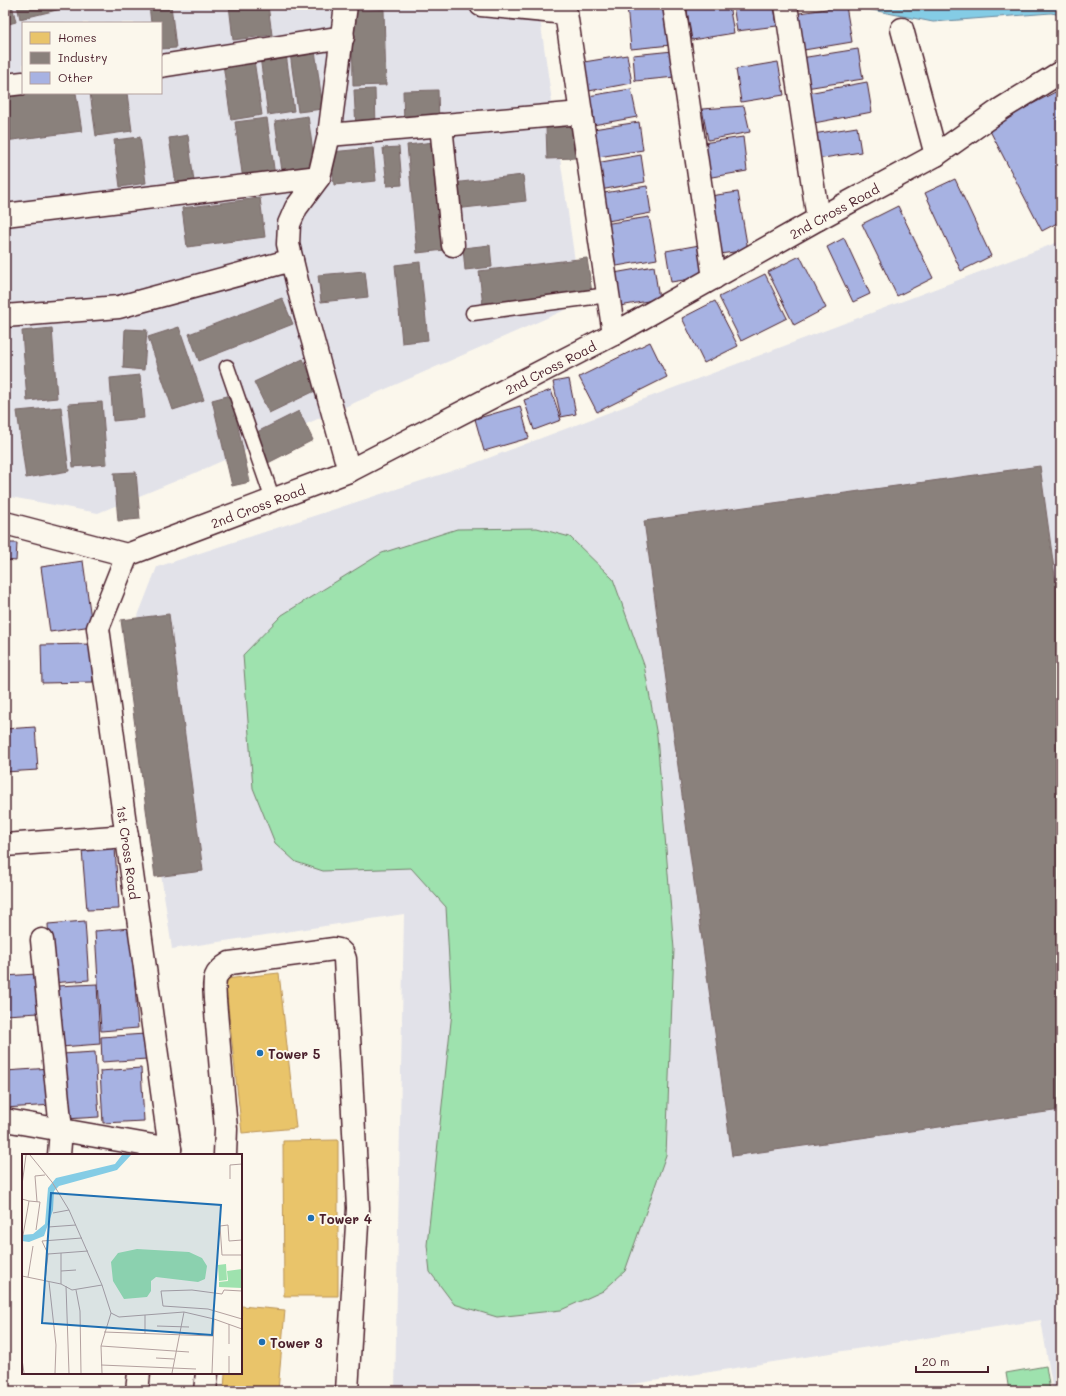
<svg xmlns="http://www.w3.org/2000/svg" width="1066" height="1396" font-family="Mali,sans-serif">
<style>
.built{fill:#e2e2e9;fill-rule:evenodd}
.green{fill:#9ee2ae;stroke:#74806c}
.water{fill:#84cce5;stroke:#6d879b}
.homes{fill:#e9c46a;stroke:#b99257}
.industry{fill:#8a817c;stroke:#776464}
.building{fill:#a7b2e2;stroke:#4a1f2b}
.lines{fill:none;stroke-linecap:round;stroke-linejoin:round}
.service-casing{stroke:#4a1f2b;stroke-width:17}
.minor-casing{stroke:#4a1f2b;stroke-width:25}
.tertiary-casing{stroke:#4a1f2b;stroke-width:25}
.service{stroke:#fbf7ec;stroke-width:14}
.minor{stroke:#fbf7ec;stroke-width:22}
.tertiary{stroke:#fbf7ec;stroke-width:22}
.poi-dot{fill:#1f6fb2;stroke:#fbf7ec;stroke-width:1.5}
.labels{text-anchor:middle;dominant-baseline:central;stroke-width:4;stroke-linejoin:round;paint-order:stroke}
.street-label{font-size:13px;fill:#4a1f2b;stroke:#fbf7ec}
.poi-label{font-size:13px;font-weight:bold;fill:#4a1f2b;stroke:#fbf7ec;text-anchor:start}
.inset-road{fill:none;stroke:#b4a19f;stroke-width:1}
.view{fill:#1f6fb2;fill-opacity:0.15;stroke:#1f6fb2;stroke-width:2}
.inset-edge{fill:none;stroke:#4a1f2b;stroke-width:2}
</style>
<rect width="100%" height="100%" fill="#fbf7ec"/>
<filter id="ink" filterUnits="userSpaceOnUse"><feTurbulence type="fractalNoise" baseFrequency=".025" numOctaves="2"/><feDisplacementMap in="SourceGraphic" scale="8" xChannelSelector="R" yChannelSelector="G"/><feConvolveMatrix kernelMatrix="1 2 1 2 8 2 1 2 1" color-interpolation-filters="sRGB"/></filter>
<g filter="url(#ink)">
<!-- built -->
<path class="built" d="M5,5H538L581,303L188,476L98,513L5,496ZM23,23H161V93H23Z
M1061,241V1391H1053L1041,1320L589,1391H395L404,914L172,949L127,644L157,567L470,465Z"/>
<!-- green -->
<path class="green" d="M537,528L570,537L613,579L644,665L657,736L674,949L666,1155L625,1271L603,1291L561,1310L497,1317L454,1304L430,1272L427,1245L452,1012L446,907L411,868L323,871L296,862L275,843L253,788L243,655L282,615L382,553L457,529Z
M1046,1366L1050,1391H1009L1006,1373Z"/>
<!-- water -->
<path class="water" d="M847,5H1061V15L1051,13L933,22Z"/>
<!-- homes -->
<path class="homes" d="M279,973L296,1128L242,1133L225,979Z
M338,1140V1296H284L283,1141Z
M241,1306L285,1310L278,1391H224L225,1373H241Z"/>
<!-- industry -->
<path class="industry" d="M5,5H12L16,22L5,25Z
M17,5H61V9L20,19Z
M149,5H171L176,48L161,49V23H151Z
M229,5H268L272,35L233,40Z
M384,10L386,85L353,86L352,11Z
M315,50L323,109L298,112L290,53Z
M286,54L294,111L268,115L260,57Z
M254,60L262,115L231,120L223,64Z
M375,89L376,129H356L354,90Z
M438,90L439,124L404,125L403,91Z
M23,93H76L82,131L5,141V94Z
M90,93H127L132,131L96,136Z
M308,116L315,166L282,171L275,121Z
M267,118L275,176L243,180L235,122Z
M575,125L576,158L547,159L546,126Z
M188,135L195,189L177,191L169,138Z
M140,137L146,183L120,187L114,140Z
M434,142L445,250L417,253L407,145Z
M399,147L402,185L387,186L383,148Z
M373,148L376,181L334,185L331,152Z
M523,175L526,201L455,209L452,183Z
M260,198L265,237L187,247L182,208Z
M490,245L492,267L465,270L463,248Z
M587,258L592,293L483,306L479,271Z
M420,262L428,340L402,343L395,265Z
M365,271L368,297L321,302L318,275Z
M282,298L293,324L199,361L189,334Z
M179,327L204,400L173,410L148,337Z
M52,328L57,398L27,401L22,331Z
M125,329L147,330L144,370L123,368Z
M303,359L317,390L269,413L254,382Z
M140,375L144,418L113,421L110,378Z
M231,395L250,482L232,486L212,400Z
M102,402L107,464L73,467L68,404Z
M61,407L69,471L26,478L17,411Z
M299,411L313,440L268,463L253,434Z
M1040,466L1061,620V1110L732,1156L644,521Z
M5,469H7L9,499H5Z
M136,472L140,519L118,521L114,473Z
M169,614L203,871L155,877L121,620Z"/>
<!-- building -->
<path class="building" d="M627,5H667L671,45L631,49Z
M686,5H729L734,33L692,40Z
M733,5H774L777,26L737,31Z
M846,6L852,42L798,51L793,14Z
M858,49L863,79L806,88L801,58Z
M673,51L675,77L635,81L633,55Z
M627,55L632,83L589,91L584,62Z
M778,62L784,95L741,102L736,69Z
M867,82L872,112L814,123L808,93Z
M631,89L637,117L593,125L588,96Z
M1061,89V221L1042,231L988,127Z
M744,106L750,132L708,140L702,109Z
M639,122L643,150L598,157L593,129Z
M857,127L861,152L817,159L813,134Z
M743,137L747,171L706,178L703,143Z
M641,155L645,182L600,190L596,163Z
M955,179L991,256L961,271L925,193Z
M647,186L651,213L608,221L604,193Z
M738,192L748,250L720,254L710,196Z
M898,206L933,278L897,296L862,224Z
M649,217L657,259L611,267L604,224Z
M844,238L870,294L853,302L827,247Z
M705,244L710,276L671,282L666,251Z
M800,256L826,308L794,325L768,272Z
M654,266L659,299L620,306L614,273Z
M765,274L787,318L741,341L719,297Z
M715,301L738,346L704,363L682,318Z
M650,342L667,377L597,412L579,377Z
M569,379L576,414L561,417L553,382Z
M551,390L561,420L534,430L524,400Z
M520,406L529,438L484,451L475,419Z
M5,543H17L16,561L5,560Z
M83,561L92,626L50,632L41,567Z
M92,644L93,682L42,683L41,645Z
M35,727L38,770L5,772V729Z
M115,848L119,909L87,910L82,850Z
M85,921L89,980L51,983L48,924Z
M131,928L138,1028L101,1031L95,931Z
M36,974L39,1013L5,1015V976Z
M97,984L100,1044L61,1047L57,986Z
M145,1034L147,1059L102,1062L101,1037Z
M95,1052L99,1117L66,1119L62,1054Z
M51,1068L53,1105L5,1108V1071Z
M141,1068L144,1121L103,1123L100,1071Z"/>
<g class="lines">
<defs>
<path id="service" d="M473,313L608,295
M227,367L273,500"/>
<g id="minor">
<path d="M346,5L329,135L319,177L296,208L289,224L288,244L301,298L349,471"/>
<path d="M481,5L566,13L614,334"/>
<path d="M674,5L714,278"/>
<path d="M786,5L818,219"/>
<path d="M902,29L936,155"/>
<path d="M161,66L343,37"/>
<path d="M5,85L23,83"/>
<path d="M441,125L453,245"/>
<path d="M329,135L581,113"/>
<path d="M5,215L319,177"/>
<path d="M5,316L119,307L292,260"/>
<path id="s1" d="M127,555L98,628L170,1149L169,1155"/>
<path d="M5,845L127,836"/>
<path d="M42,940L61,1130L59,1155"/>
<path d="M5,1120L170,1149"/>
<path d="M225,1155L226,1129L215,1000C214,980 212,974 230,963L334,949L339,950L343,954L345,959L358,1208L347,1391"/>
<path d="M137,1391L139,1373"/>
<path d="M205,1391L207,1373"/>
</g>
<g id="tertiary">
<path id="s2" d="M5,523L127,555L349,471L614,334L818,219L936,155L1001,109L1061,72"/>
</g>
</defs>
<!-- service casing -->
<use href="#service" class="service-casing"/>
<!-- minor casing -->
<use href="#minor" class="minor-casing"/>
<!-- tertiary casing -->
<use href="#tertiary" class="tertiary-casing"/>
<!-- service -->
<use href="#service" class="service"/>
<!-- minor -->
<use href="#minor" class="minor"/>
<!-- tertiary -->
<use href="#tertiary" class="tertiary"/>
</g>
</g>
<!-- markers -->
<g class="poi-dot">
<circle cx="260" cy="1053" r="4"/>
<circle cx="311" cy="1218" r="4"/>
<circle cx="262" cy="1342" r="4"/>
</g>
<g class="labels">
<!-- street labels -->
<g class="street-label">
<text stroke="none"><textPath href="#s2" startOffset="914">2nd Cross Road</textPath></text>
<text stroke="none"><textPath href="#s2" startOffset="590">2nd Cross Road</textPath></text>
<text stroke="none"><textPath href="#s2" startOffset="266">2nd Cross Road</textPath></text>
<text stroke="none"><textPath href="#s1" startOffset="305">1st Cross Road</textPath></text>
</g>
<!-- poi labels -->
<g class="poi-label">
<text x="268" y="1053">Tower 5</text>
<text x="319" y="1218">Tower 4</text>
<text x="270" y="1342">Tower 3</text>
</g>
</g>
<!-- overview -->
<g transform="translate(22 1154)">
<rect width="220" height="220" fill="#fbf7ec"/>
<path d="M115,95L167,98L180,104L185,112L183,125L176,128L134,123L129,127V137L125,143L102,145L91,127L89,108L96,99ZM204,110L205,126L197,127L196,111ZM220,115V134L197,133V128L206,127L205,117Z" fill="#9ee2ae"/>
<path d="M100,1H109L95,16L37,32L32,37L31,56L22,82L7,88L0,87V81L11,80L23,70L26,34L34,24L93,10Z" fill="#84cce5"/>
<path class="inset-road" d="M8,1L30,28L47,56L80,131L89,159L79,192L80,219M208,25V11L220,10M0,31L4,1M0,45L7,47L0,87M7,47L18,48L14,76M15,48L13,22L23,21M31,59L47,56M26,73L54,71M220,86L207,87L206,71L198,72L200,101H220M39,99V130M26,100L20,87L60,84M39,117L54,116M0,122L39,130L50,136L80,131M6,123L11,92M23,127L26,100L66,97M27,128L34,191L33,219M44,132L47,219M54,136L58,157L59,219M220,137L202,136L200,140L170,136L139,137L141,152L186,155L220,165M89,159L97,163L162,158L192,165L220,175M123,161V179M135,172L167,173M82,178L191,182M207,190V170M79,192L167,198M207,202V219M134,204L152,205M0,205L2,219M79,211L174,215M150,219L162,158M190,219L192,165"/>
<path class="view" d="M29,39L199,51L190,181L20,169Z"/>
<rect width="220" height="220" class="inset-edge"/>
</g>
<!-- margin -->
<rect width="1066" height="1396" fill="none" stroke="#fbf7ec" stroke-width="20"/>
<rect x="10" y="10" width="1046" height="1376" fill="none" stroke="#4a1f2b" stroke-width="1.5" filter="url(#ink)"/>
<!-- legend -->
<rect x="22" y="22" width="140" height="72" fill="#fbf7ec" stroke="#b4a19f"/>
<rect x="30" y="32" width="20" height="12" fill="#e9c46a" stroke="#b4a19f"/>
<text x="58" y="42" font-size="12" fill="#4a1f2b">Homes</text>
<rect x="30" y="52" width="20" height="12" fill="#8a817c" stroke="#b4a19f"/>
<text x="58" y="62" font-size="12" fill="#4a1f2b">Industry</text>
<rect x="30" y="72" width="20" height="12" fill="#a7b2e2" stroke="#b4a19f"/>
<text x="58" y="82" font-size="12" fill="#4a1f2b">Other</text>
<!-- scale -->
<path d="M916 1366v6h72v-6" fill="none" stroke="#4a1f2b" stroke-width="2"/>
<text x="922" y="1366" font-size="12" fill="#4a1f2b" stroke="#fbf7ec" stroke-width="3" paint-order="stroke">20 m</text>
</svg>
